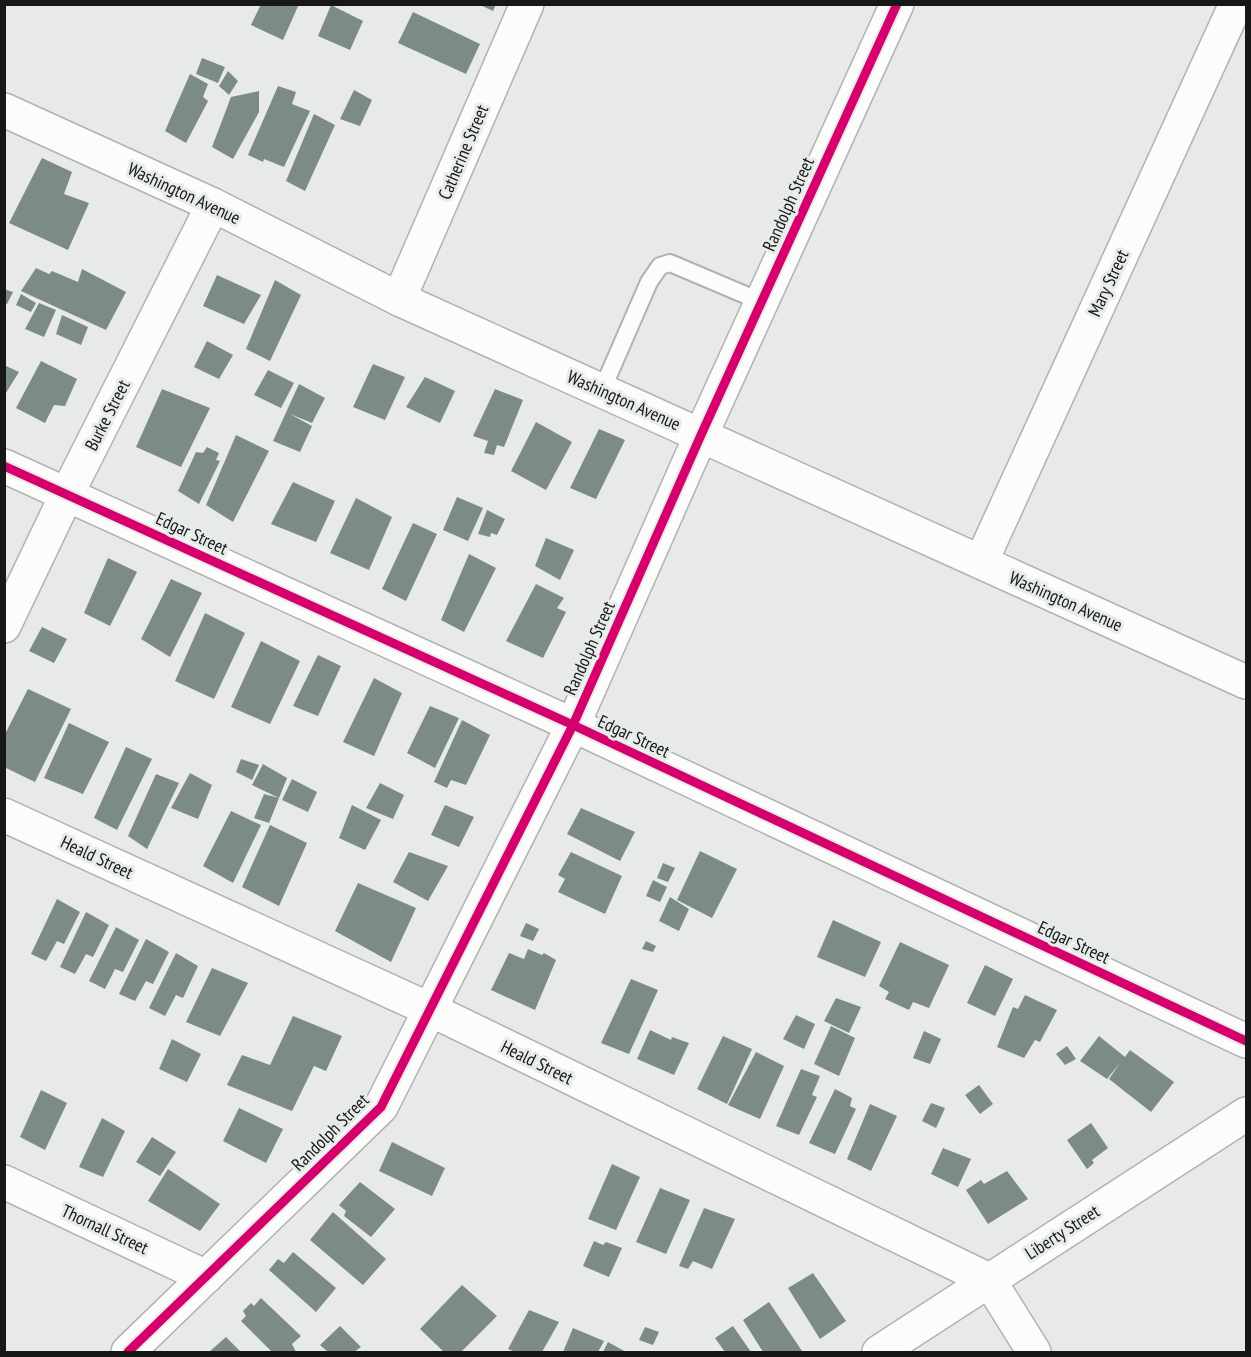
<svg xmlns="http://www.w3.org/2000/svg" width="1251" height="1357" font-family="'PT Sans Narrow',sans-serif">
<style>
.building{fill:#7c8b87}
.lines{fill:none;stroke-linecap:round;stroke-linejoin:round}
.lane-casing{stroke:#b0b2b1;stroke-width:20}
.street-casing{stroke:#b0b2b1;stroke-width:36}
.secondary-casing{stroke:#b0b2b1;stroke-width:36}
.lane{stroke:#fcfcfc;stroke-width:16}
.street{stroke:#fcfcfc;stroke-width:33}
.secondary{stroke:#fcfcfc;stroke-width:33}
.cycleway-casing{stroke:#e7ebe9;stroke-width:13}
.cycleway{stroke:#d6006c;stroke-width:9}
.labels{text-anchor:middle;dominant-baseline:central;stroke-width:6;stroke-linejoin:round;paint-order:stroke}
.street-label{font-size:18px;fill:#161716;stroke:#e7ebe9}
</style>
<rect width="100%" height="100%" fill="#e8eae9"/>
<!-- building -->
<path class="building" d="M261,4H299L283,40L251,25Z
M478,4H496L493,11Z
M331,5L363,21L350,50L318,36Z
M413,12L480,44L466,74L398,43Z
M202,58L225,67L218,83L196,74Z
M228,71L238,81L229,95L219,86Z
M190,74L208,84L203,97L208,101L186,143L165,131Z
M278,86L296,92L292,104L310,111L284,167L264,159L263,162L248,155Z
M354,90L372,100L360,126L340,119Z
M259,91V112L233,159L212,147L231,97Z
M314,114L335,125L305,191L286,181Z
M42,158L72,172L64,194L89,203L68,250L9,223Z
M36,268L49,274L52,271L78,282L82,269L126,292L106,330L21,291Z
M217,275L261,295L244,324L203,306Z
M275,280L301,295L270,361L246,349Z
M4,289L13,292L7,304L4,303Z
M21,294L36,303L31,312L16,305Z
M39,303L56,310L44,337L25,329Z
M62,315L88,327L81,345L56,334Z
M207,341L233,355L219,379L194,367Z
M41,361L77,379L65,406L54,405L45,423L16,408Z
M373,364L405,377L385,420L353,407Z
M4,365L19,372L4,396Z
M268,370L294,383L281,408L254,395Z
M425,377L455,391L440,423L406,407Z
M299,384L325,398L312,423L290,414L312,426L300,452L273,441Z
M162,389L210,408L181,467L136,447Z
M495,389L523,400L504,447L497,445L494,455L484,453L488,441L473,436Z
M536,422L572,442L546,490L511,471Z
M599,429L625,440L596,499L570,488Z
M236,435L269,451L233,522L206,505Z
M207,447L219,453L216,460L220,461L199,504L178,491L196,452L203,453Z
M293,482L335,501L316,542L271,524Z
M457,497L483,508L468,541L443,530Z
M356,498L392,517L369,570L330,553Z
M487,510L505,519L497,535L491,533L490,537L478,534Z
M413,523L437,534L406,601L382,589Z
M546,538L574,550L560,580L535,566Z
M469,554L496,568L464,632L441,620Z
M108,558L137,572L110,626L84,613Z
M171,579L202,593L170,657L141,639Z
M536,584L564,598L557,608L566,612L543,658L506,641Z
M205,613L245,633L214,699L175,681Z
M42,627L67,639L54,663L29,651Z
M261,641L300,661L270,724L231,707Z
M318,655L341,666L318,716L293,706Z
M374,678L402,693L374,756L343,742Z
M28,689L71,709L35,782L4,767V736Z
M430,706L459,718L435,768L407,753Z
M462,720L490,735L466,785L451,780L447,788L434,782Z
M69,723L109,742L83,794L44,778Z
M126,747L152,759L117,830L94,818Z
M241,759L259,765L252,780L236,772Z
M263,764L287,778L269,823L254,818L264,794L279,798L252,785Z
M190,773L212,785L198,819L171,808Z
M156,774L179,783L147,849L128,836Z
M292,779L317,792L308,812L282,800Z
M380,783L404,795L393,819L366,808Z
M352,805L381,820L365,850L339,838Z
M445,805L474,817L459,847L431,835Z
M581,808L635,832L620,861L567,834Z
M231,811L261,825L233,883L203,866Z
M270,825L307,843L279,906L242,887Z
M700,851L737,869L712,918L677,900Z
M409,852L448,866L428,901L393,882Z
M571,852L622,876L605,914L558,892L565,879L558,875Z
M663,863L675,868L668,882L657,878Z
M653,880L667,887L660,902L646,896Z
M358,883L416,908L391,962L335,931Z
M670,897L689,909L679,931L659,921Z
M57,899L80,912L64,944L57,941L46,961L31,954Z
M86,912L109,925L93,957L86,954L75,974L60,967Z
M833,920L881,942L865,977L817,957Z
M526,923L539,929L533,941L520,936Z
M116,927L139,940L123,972L115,969L105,989L89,981Z
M146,939L169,952L153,984L146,981L135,1001L119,994Z
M646,941L656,946L653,952L642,949Z
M900,942L949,965L929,1008L913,1002L909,1010L885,999L889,992L879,986Z
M528,949L542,955L544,953L556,960L535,1010L491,990L509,953L524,959Z
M176,953L198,966L183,998L176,995L165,1016L149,1008Z
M985,965L1013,979L995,1016L967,1003Z
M212,968L248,983L220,1036L186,1022Z
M631,979L658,990L629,1054L601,1043Z
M1025,995L1057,1010L1040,1042L1035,1040L1024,1058L997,1047L1013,1007L1018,1009Z
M836,998L861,1007L849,1033L824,1021Z
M796,1015L815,1024L804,1049L783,1039Z
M293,1016L342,1036L326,1071L314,1066L292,1111L227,1085L242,1055L270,1065Z
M831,1026L855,1038L839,1076L814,1064Z
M650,1030L671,1040L672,1037L689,1043L674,1075L637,1059Z
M924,1031L941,1039L930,1064L913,1058Z
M723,1036L752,1049L727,1104L697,1089Z
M1099,1036L1125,1057L1130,1050L1174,1082L1151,1112L1109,1079L1120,1063L1107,1079L1080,1061Z
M172,1039L201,1054L187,1082L159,1069Z
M1067,1046L1076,1059L1065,1065L1056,1054Z
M756,1052L784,1066L760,1119L728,1105Z
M801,1069L820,1076L812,1095L817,1097L799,1135L776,1126Z
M979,1085L993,1104L980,1114L965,1095Z
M835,1089L852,1098L850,1106L856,1109L835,1154L809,1143Z
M41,1090L67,1103L45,1150L20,1137Z
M931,1103L945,1108L936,1128L922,1121Z
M870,1104L897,1116L871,1171L847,1159Z
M239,1108L283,1129L266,1163L223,1141Z
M102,1118L125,1131L103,1177L79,1167Z
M1091,1123L1108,1148L1092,1160L1094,1163L1087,1169L1067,1140Z
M152,1137L176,1152L160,1176L136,1162Z
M392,1142L445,1168L432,1196L379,1171Z
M943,1148L971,1159L958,1187L931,1174Z
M612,1164L640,1177L616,1230L588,1219Z
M168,1169L220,1204L200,1231L148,1201Z
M1007,1171L1028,1199L988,1224L966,1190L981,1180L984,1184Z
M360,1182L395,1209L371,1237L344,1216L346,1211L339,1205Z
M660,1188L690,1200L666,1254L636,1242Z
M704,1208L735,1219L712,1269L693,1261L688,1269L679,1266Z
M333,1212L386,1259L363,1285L310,1240Z
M594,1241L603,1245L606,1242L622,1248L609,1277L583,1266Z
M293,1252L336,1288L316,1312L269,1270L278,1259L284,1263Z
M813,1273L846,1321L820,1339L788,1288Z
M462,1285L497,1316L461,1352H444L420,1329Z
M261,1298L301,1336L292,1344L296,1352H272L241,1321L246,1316L243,1311L251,1303L254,1306Z
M769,1302L802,1351L799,1352H763L743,1320Z
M529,1310L559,1322L542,1352H515L508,1349Z
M340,1326L361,1347L354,1352H328L320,1345Z
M733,1326L751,1352H725L715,1338Z
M645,1327L659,1332L653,1345L639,1340Z
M573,1328L604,1341L598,1352H563Z
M226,1337L241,1352H209Z
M608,1342L626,1352H603Z"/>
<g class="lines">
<defs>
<path id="lane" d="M602,390L649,282L660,266L670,263L762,302"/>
<path id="street" d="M399,299L527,4
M4,466L573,725L1246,1041
M981,562L1236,4
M4,626L67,494L213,205
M4,815L431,1010L989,1280L1034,1352
M4,1182L206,1277
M128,1352L381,1107L573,725L701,435L897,4
M879,1352L1246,1114"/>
<path id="secondary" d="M4,110L213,205L399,299L1246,682"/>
</defs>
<!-- lane casing -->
<use href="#lane" class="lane-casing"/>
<!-- street casing -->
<use href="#street" class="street-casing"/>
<!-- secondary casing -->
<use href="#secondary" class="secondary-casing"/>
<!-- lane -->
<use href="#lane" class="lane"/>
<!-- street -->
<use href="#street" class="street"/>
<!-- secondary -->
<use href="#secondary" class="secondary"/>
<defs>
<path id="cycleway" d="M4,466L573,725L1246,1041
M128,1352L381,1107L573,725L701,435L897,4"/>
</defs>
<!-- cycleway casing -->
<use href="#cycleway" class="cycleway-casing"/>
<!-- cycleway -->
<use href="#cycleway" class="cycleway"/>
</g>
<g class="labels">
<!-- street labels -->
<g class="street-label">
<text transform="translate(463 152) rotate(-67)">Catherine Street</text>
<text transform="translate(184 193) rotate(25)">Washington Avenue</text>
<text transform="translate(788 204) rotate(-66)">Randolph Street</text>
<text transform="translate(1108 283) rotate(-65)">Mary Street</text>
<text transform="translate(624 400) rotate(24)">Washington Avenue</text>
<text transform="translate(107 415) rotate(-63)">Burke Street</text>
<text transform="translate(192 533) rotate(25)">Edgar Street</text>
<text transform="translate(1066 601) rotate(24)">Washington Avenue</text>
<text transform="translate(589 648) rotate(-66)">Randolph Street</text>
<text transform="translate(634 736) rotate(25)">Edgar Street</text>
<text transform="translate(97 857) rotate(25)">Heald Street</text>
<text transform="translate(1074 942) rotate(25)">Edgar Street</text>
<text transform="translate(537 1062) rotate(26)">Heald Street</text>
<text transform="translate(330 1132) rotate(-45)">Randolph Street</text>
<text transform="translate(105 1229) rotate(25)">Thornall Street</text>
<text transform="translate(1062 1232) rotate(-33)">Liberty Street</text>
</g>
</g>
<!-- border -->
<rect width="1251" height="1357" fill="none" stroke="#161716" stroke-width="12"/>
</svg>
